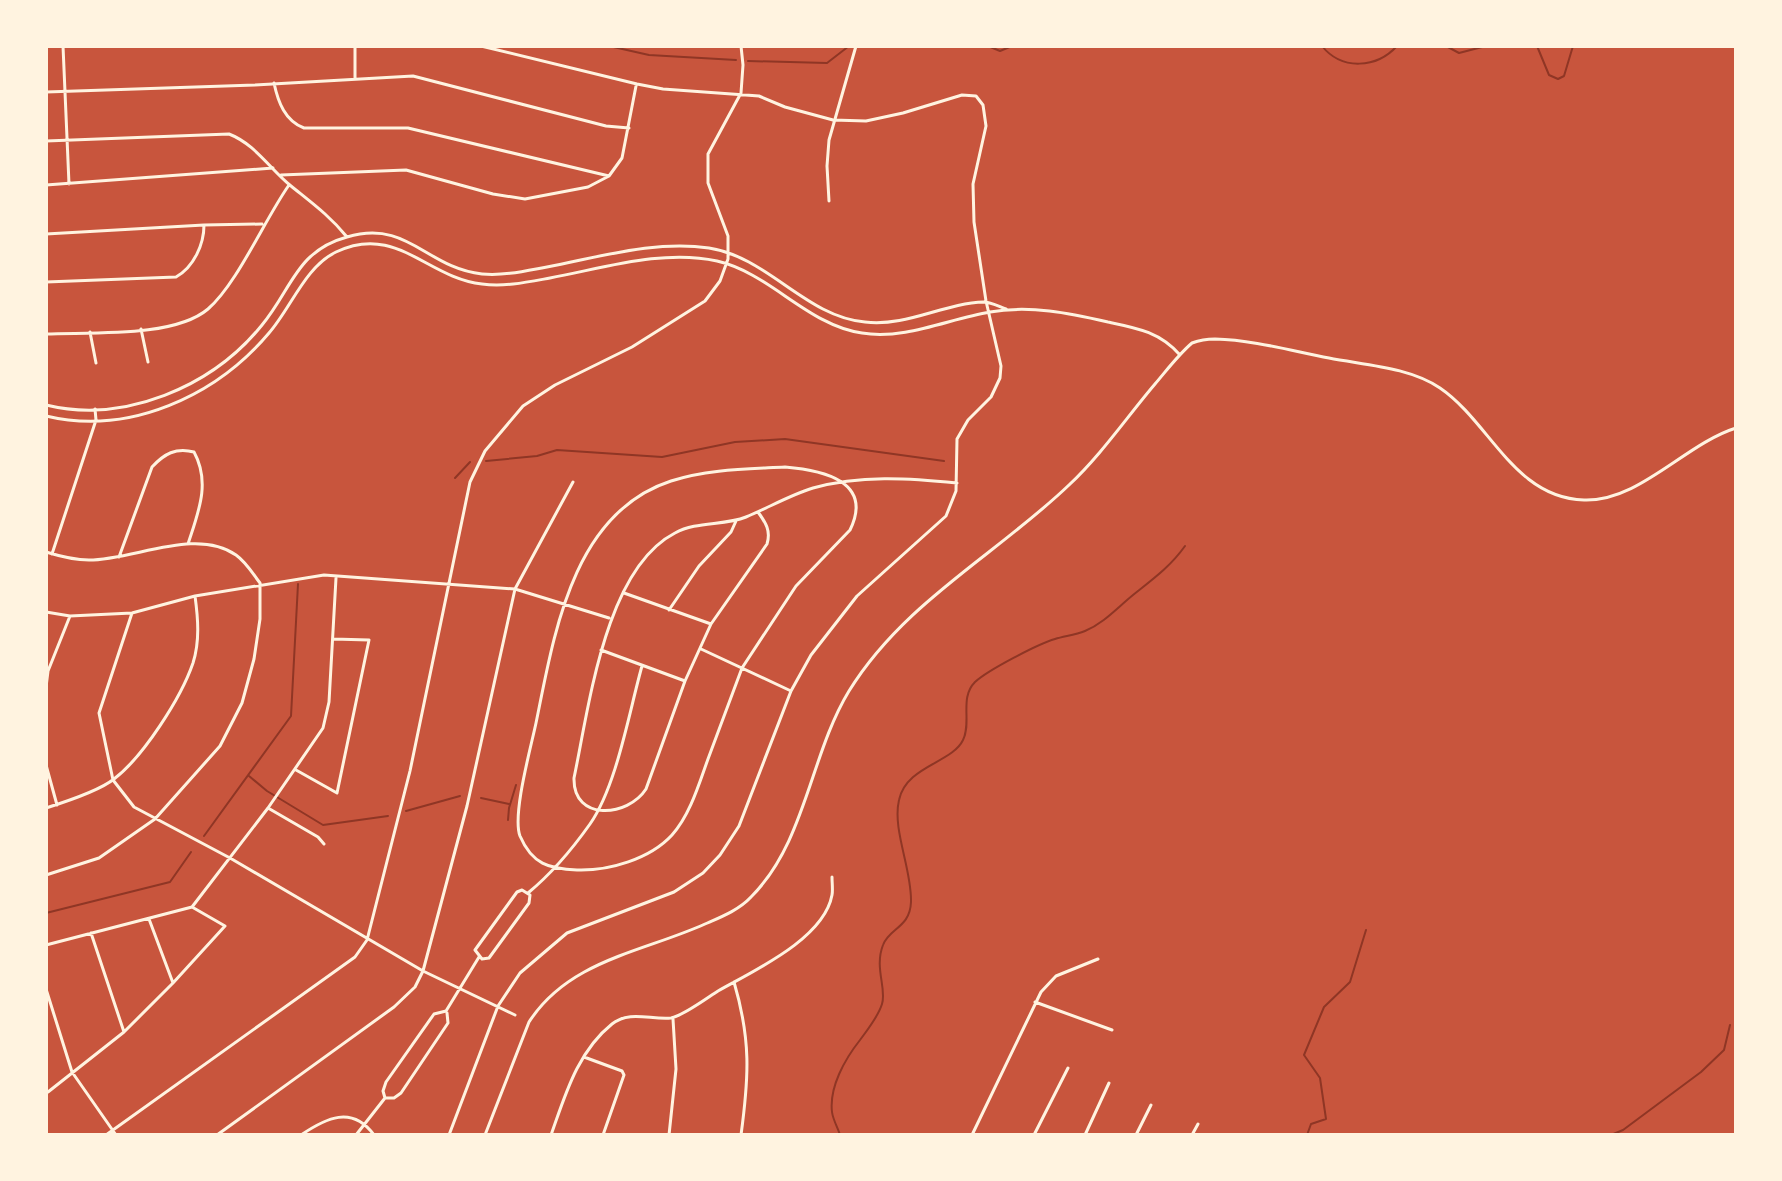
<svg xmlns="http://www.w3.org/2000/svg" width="1782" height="1181" font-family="Raleway,sans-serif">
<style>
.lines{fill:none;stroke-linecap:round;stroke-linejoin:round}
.stream{stroke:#8f3625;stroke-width:2}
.minor{stroke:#fff3e0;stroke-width:3}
</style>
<rect width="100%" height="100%" fill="#c8553d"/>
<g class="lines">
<!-- stream -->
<path class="stream" d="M609,46L649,55L736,60
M988,46L1000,51L1012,46
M1322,46C1342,71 1377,68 1397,46
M1446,46L1459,53L1486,46
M1537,46L1549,75L1558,79L1564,76L1573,46
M748,61L827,63L849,46
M486,461L537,456L557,450L662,457L735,442L785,439L944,461
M455,478L470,462
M249,776L267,791L323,825L388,816
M481,798L509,804
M406,811L460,796
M508,820L509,808L516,785
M204,836L291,716L298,584
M46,913L170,882L191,852
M840,1135C838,1128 833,1120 832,1112C829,1087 845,1059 860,1040C868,1029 878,1017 882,1004C887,989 874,968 883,945C889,928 910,928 911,902C912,869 892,830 899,800C906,766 952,763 963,740C972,722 959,698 975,682C988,670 1038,644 1055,639C1065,636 1075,635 1085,631C1104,623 1117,608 1133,595C1153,579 1170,567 1185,546
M1307,1135L1311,1124L1326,1119L1320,1078L1304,1055L1324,1007L1350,982L1366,930
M1611,1135L1623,1130L1701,1072L1724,1050L1730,1025"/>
<!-- minor -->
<path class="minor" d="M63,46L69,184
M355,46V78
M274,83C278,102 285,121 304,128H408L609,176
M46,92L255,85L413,76L606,126L629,128
M46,141L229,134C255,144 270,169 291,186C312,203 330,216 347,237
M281,175L406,170L493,194L525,199L588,187L609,176L622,158L636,86
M46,185L273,168
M829,201L827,166L829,140L856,46
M46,234L204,225L262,224
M46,282L176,277C194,267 204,244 204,225
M141,329L148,362
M90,332L96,363
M46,334C90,332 174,338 208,309C237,284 265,219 289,185
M46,405C124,424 212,387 262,325C292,289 296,251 347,237C408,219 426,268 482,274C504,276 525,271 547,267C600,257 655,240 709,248C768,257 806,317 865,322C907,327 944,303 984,302C991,302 1000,307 1006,309
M46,416C129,436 216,396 269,333C291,308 305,267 336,252C396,223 427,278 482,284C505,287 528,282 550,278C604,268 663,249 717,261C770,273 807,325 862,333C905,340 948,319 990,312C1030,305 1069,313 1108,322C1137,328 1160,332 1180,355
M785,467C822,470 874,481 850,530L796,586L742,668C731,698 719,729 708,759C699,784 690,815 672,835C650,859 609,871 577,870C549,869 532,864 520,836C512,815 531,747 536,723C554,635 572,513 671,481C707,469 748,469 785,467Z
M758,512C766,523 771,531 767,544L711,624L685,681L646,789C628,817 573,822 574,778C589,707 605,569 675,533C697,521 724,526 746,517C768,508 790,495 813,488C860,475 908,478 957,483
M46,552C59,556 75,560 89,560C134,560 196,527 236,555C246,562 253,574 260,583V619L254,659L242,703L220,746L155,819L99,858L46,875
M52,554L96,420L95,409
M119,557L152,467C164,454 176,447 194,452C211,483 198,513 188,544
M624,593L711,624
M669,610L699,566L731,532L736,521
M46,612L70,616L132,613L195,596L324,575L515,589L609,618
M132,613L99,713L113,780L134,807L230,858L423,971L515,1015
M701,649L791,691
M601,650L685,681
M46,687L48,671L70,616
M46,765L57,805
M296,770L337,793L369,640L333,639
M46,808C65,802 99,791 114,779C143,757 181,698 193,663C200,641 198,618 195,596
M268,808L318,837L324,844
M522,890L530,895L529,903L489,958L482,959L475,950L517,892Z
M528,893C551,874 573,848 590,824C617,785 629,712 642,666
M149,919L173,983
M91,933L124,1032
M46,945L192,907L268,808L323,728L329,702L336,578
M734,982C751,1040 749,1076 741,1135
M46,989L72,1072L116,1135
M1035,1002L1112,1030
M584,1057L622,1071L624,1075L603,1135
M48,1092L124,1032L173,983L225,926L192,907
M385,1098L383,1091L386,1082L434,1014L446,1011L479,957
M106,1135L355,957L367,940L410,771L470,482L485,451L523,406L555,385L632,347L705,301L720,281L728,259V236L708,183V154L741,93L743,65L741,46
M217,1135L394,1007L415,987L423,971L467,806L515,589L573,482
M301,1135C326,1118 352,1105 374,1135
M356,1135L385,1098H394L401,1093L448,1023L447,1013
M449,1135L498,1006L520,973L567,933L674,892L703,873L720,855L739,826L791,691L811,655L857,596L946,516L956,491L957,439L968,420L991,397L1000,378L1001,366L986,301L974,222L973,184L986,126L983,105L976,96L962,95L903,113L866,121L833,120L785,107L759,96L663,89L637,84L481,46
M485,1135L529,1022C569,960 643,952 705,924C721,917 739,910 751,897C806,842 810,755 849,691C904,602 996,555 1069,485C1101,455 1127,417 1155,384C1167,370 1178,355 1192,343C1200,340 1207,339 1215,339C1254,340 1292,351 1329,358C1364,365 1409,367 1440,388C1490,422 1514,498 1584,500C1639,502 1685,444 1736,428
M551,1135C565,1096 577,1052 612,1024C630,1010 650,1020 671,1018C683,1016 707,998 718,991C753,971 824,939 832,895C833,890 832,883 832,877
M669,1135L676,1069L673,1019
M972,1135L1041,992L1056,976L1098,959
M1034,1135L1068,1068
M1085,1135L1109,1083
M1136,1135L1151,1105
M1192,1135L1198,1124"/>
</g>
<!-- border -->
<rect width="1782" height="1181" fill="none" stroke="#fff3e0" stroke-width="96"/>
</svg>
